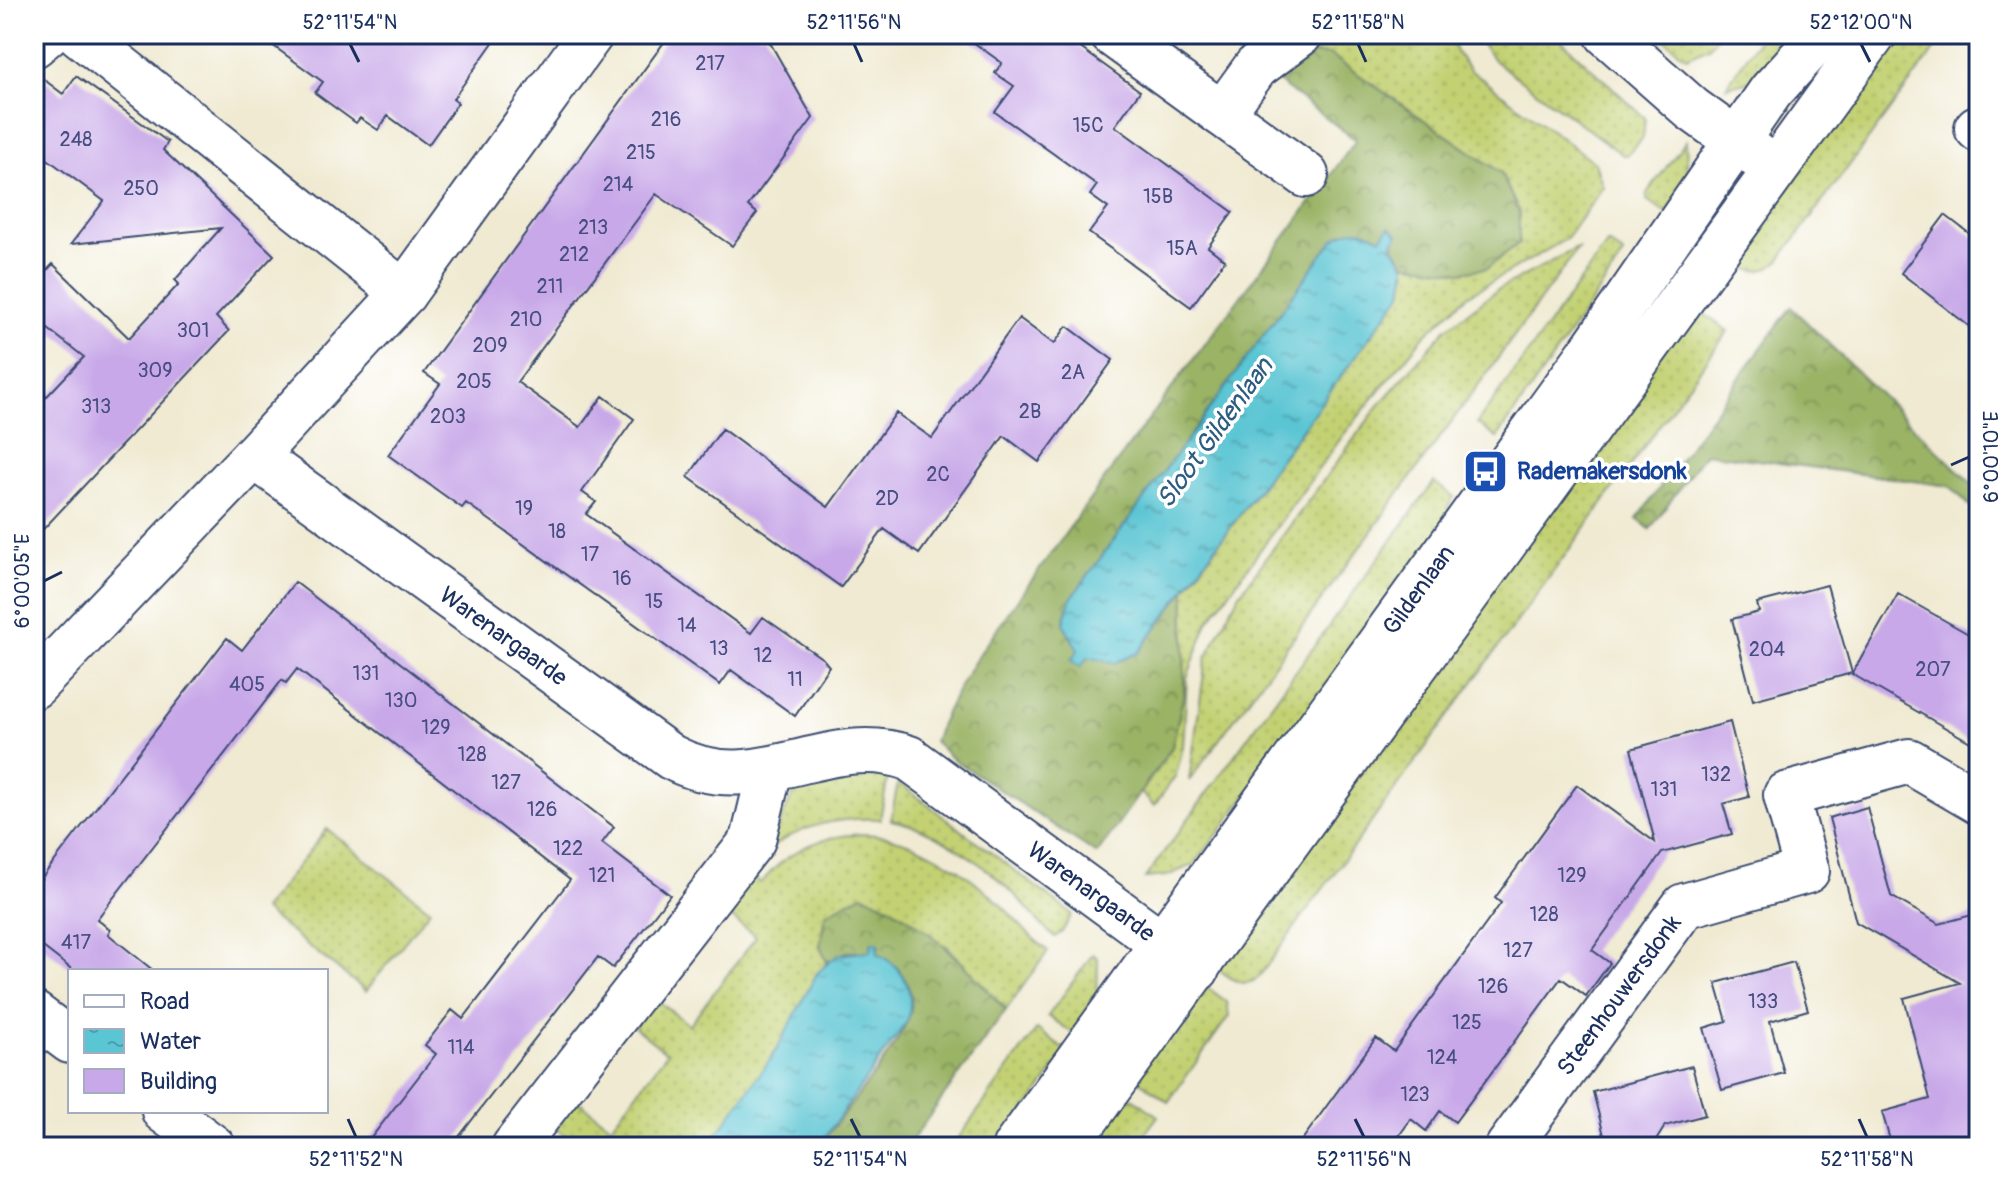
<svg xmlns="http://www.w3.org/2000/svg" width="2013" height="1181" font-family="Pangolin,sans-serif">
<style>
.grass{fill:url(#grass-dots);stroke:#6f8068;stroke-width:2}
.forest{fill:url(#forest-crowns);stroke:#5a7162;stroke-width:2}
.water{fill:url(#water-ripples);stroke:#3a7a98;stroke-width:2}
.building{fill:#c8a8e8}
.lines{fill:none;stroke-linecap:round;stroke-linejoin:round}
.minor-casing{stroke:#3b4b6f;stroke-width:48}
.minor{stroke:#fff;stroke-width:44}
.ticks{fill:none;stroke:#1b2f5e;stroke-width:3}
.labels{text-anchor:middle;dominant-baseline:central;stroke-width:7;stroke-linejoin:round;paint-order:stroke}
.number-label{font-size:20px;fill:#464d80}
.transit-label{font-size:24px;font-weight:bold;fill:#164399;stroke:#fff;text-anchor:start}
.street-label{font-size:24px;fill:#1b2f5e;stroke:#fff}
.water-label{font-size:26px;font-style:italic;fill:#2e5c81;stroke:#fff}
.neatline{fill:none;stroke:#1b2f5e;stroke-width:3}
.ticks-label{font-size:20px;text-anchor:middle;fill:#1b2f5e}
</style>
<defs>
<pattern id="grass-dots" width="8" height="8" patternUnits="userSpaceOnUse" patternTransform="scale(2)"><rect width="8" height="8" fill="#c3d173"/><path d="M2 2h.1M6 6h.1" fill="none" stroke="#a7b466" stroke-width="1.8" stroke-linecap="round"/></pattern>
<pattern id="forest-crowns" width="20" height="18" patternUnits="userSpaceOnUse" patternTransform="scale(2)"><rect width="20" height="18" fill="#9ab365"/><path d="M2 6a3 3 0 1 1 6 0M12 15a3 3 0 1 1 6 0" fill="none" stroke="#7d9256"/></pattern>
<pattern id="water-ripples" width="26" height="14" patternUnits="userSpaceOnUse" patternTransform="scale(2)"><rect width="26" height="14" fill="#5ac5d3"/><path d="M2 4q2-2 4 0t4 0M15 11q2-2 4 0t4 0" fill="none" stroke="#4aa0ae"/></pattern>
</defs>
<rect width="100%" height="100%" fill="#fff"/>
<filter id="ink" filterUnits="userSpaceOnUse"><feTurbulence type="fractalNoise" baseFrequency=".0125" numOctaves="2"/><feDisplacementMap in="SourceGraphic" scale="16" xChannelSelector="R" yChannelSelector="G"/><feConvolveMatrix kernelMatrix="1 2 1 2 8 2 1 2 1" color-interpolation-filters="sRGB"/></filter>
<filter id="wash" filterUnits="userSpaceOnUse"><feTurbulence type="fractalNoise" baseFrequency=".006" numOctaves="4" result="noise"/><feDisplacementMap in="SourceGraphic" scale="32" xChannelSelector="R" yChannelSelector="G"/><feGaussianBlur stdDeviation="1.8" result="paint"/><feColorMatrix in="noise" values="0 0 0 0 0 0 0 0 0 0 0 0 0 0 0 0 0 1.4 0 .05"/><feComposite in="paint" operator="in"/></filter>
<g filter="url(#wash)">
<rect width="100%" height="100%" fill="#f0ead2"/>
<!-- grass -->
<path class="grass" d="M1328,34H1449L1456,52L1470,70L1595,163L1603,187L1566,239L1467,296L1423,337L1344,434L1208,622L1187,678L1183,747L1176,775L1154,806L1141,793L1172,747L1184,693L1185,590L1402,293L1407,273L1405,263L1461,272L1487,268L1519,243L1501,173L1330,55L1302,54Z
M1474,34H1555L1645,118L1643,138L1627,155H1623L1495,61Z
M1658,34H1719L1709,47L1686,57Z
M1762,34H1805L1754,80L1726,87Z
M1892,34H1946L1778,262C1762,275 1747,272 1731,261Z
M1686,141L1688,179L1666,213L1647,200V193Z
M1608,243L1624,255L1497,438L1477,423Z
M1579,247L1189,781L1206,658L1238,596L1380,404L1446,329L1497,290Z
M1694,307L1728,331L1258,978C1241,991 1227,975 1213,965Z
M1434,482L1454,497L1447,508L1457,518L1195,864L1167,876L1145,878Z
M859,769L888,777L880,819C836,817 800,825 766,852C801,785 780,787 859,769Z
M898,782L1072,914L1062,932L1055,937C1039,926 1031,911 1017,897C986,865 935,828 891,820Z
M327,829L430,910L366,991L263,910Z
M865,834C917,837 968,871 1004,908C1019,923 1030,938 1048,951L1006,1010L946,945L820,946L827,962L762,1073L708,1147H580L549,1123L570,1095L611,1126L667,1053L635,1028L649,994L689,1025L756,937L722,910L748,874L761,883C789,849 821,835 865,834Z
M1093,954L1098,959L1097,1000L1079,1037L1048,1016Z
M1200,982L1227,1002L1229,1016L1168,1102L1132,1075Z
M1037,1029L1067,1052L999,1147H952Z
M1121,1090L1158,1116L1135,1147H1081Z"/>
<!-- forest -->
<path class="forest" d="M1210,34H1271L1242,57Z
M1302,54L1330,55L1501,173L1519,212V243L1487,268L1461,272L1405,263L1392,244L1398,234L1389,227L1381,238C1362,227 1351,227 1333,240L1070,600L1064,624C1084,668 1095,656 1138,653L1185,590L1184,693L1172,747L1097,854L950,757L934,741C959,673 1011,610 1053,551C1151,412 1257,278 1356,140L1271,77Z
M1791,307L1979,491V515L1950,486L1705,453L1650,529L1637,519Z
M862,894C923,917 963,964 1006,1010L907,1147H818C840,1117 907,1040 911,1008C913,983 898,963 877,954L879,944L872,942L870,951L846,952L827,962L820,946L825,914Z"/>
<!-- water -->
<path class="water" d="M1389,227L1398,234L1392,244L1406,267L1402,293L1138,653L1115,663L1088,657L1080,667L1071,660L1078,650L1064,624L1070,600L1333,240C1349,226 1364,228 1381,238Z
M872,942L879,944L877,954C904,966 915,991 908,1020L818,1147H708L776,1051L817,973L838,955L870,951Z"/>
<g id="blocks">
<!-- building -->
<path class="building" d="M257,34H499L453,99L458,103L428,145L388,116L378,130L360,118L356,123L315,93L323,82Z
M670,34H765L813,118L748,206L757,213L732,246L656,194L517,382L580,427L603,396L634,419L582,492L596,502L586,514L751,633L763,617L823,659L829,666L795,716L731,670L720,685L466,503L462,508L388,455L440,384L424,373Z
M962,34H1061L1140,91L1115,126L1233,212L1208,247L1225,260L1191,307L1089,233L1108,208L1090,195L1097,185L995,112L1014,86L995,73L1002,63Z
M34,72L63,94L76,76L168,142L163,150L274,255L216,317L229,331L34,539V410L84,357L34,318V284L53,264L129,338L179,284L175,280L221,228L71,244L104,201L34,149Z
M1945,215L1979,241V334L1901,273Z
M1019,318L1054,344L1067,326L1113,360L1039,462L1004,436L919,554L884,529L841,587L688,477L722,429L828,507L896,413L932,438Z
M295,582L614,827L602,843L670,895L613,968L598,957L451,1147H364L436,1054L425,1045L452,1010L463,1019L570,880L297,669L286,683L282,680L97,919L110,930L108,934L154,971H74L34,940V888L227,638L242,650Z
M1827,585L1852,673L1753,700L1732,619L1759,612L1757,603Z
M1898,594L1979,640V747L1852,674Z
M1730,722L1749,797L1723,804L1732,834L1662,853L1592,950L1610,963L1586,996L1561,978L1455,1122L1440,1111L1426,1131L1411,1119L1391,1147H1297L1376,1038L1394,1051L1501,903L1495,898L1577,785L1655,842L1631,749Z
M1867,807L1891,896L1939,924L1979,913V1147H1892L1882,1112L1930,1099L1904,998L1960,983L1856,922L1829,818Z
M1794,962L1808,1010L1770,1021L1784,1073L1722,1090L1704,1028L1727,1021L1716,983Z
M1692,1066L1705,1115L1665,1126L1652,1147H1607L1593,1092Z"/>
</g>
</g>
<g filter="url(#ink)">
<use href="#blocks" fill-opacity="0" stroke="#3b4b6f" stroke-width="2"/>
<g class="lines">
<defs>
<g id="minor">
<path d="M79,34L404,293"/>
<path d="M1112,34L1222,114L1256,67L1300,34"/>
<path d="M1607,34L1692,109L1757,156"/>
<path d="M34,45L47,34"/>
<path d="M1222,114L1306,175"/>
<path d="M1977,128L1979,130"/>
<path d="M254,456L404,293L591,34"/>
<path id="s1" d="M34,686L254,456L671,757C757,803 825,729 909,758L1197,969"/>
<path d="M34,1014L70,1041"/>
<path d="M164,1111L213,1147"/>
<path d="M514,1147L753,840L770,769"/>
<path id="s2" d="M1015,1147L1590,353L1771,91L1823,34"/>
<path d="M1066,1147L1874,34"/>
<path id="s3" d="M1508,1147L1684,906L1807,871L1786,795L1909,761L1979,802"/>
</g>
</defs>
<!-- minor casing -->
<use href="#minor" class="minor-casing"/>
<!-- minor -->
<use href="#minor" class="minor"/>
</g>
</g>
<!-- ticks -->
<path class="ticks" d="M350,44L359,62M854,44L862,62M1358,44L1366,62M1861,44L1870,62M1951,465L1969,457M44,581L62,572M348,1119L356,1137M851,1119L860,1137M1355,1119L1364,1137M1859,1119L1867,1137"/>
<!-- icons -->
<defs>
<symbol id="bus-square" viewBox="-11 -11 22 22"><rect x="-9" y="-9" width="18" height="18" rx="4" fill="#1a4fb4" stroke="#fff"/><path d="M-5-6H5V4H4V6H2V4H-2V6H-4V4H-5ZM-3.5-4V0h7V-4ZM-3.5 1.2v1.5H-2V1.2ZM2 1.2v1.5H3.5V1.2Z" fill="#fff"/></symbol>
</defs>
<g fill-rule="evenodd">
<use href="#bus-square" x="1460" y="446" width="51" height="51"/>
</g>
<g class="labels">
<!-- number labels -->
<g class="number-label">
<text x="710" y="63">217</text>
<text x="666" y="119">216</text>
<text x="1088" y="125">15C</text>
<text x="76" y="139">248</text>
<text x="641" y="152">215</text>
<text x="618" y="184">214</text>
<text x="141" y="188">250</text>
<text x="1158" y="196">15B</text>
<text x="593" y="227">213</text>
<text x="1182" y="248">15A</text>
<text x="574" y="254">212</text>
<text x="550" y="286">211</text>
<text x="526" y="319">210</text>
<text x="193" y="330">301</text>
<text x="490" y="345">209</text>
<text x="155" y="370">309</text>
<text x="1073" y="372">2A</text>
<text x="474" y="381">205</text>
<text x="96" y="406">313</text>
<text x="1030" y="411">2B</text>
<text x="448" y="416">203</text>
<text x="938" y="474">2C</text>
<text x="887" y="498">2D</text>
<text x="524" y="508">19</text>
<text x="557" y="531">18</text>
<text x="590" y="554">17</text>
<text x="622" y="578">16</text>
<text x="654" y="601">15</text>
<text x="687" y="625">14</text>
<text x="719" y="648">13</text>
<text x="1767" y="649">204</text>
<text x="763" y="655">12</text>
<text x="1933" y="669">207</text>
<text x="366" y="673">131</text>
<text x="795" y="679">11</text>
<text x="247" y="684">405</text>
<text x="401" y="700">130</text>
<text x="436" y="727">129</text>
<text x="472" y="754">128</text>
<text x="1716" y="774">132</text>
<text x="506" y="782">127</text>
<text x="1664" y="789">131</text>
<text x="542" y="809">126</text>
<text x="568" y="848">122</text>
<text x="602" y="875">121</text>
<text x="1572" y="875">129</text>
<text x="1544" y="914">128</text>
<text x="76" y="942">417</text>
<text x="1518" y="950">127</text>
<text x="1493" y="986">126</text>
<text x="1763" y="1001">133</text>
<text x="1467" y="1022">125</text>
<text x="461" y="1047">114</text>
<text x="1442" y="1057">124</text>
<text x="1415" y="1094">123</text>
</g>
<!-- transit labels -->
<g class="transit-label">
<text x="1517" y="471">Rademakersdonk</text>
</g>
<!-- street labels -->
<g class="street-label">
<text stroke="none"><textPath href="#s2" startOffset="688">Gildenlaan</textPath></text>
<text stroke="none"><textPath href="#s1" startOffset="626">Warenargaarde</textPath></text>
<text stroke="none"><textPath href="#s1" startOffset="1302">Warenargaarde</textPath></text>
<text stroke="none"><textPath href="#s3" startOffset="188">Steenhouwersdonk</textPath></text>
</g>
<!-- water labels -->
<g class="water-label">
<text transform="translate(1215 433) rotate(-54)">Sloot Gildenlaan</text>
</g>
</g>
<!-- margin -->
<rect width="2013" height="1181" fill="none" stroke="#fff" stroke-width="88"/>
<!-- legend -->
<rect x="68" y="969" width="260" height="144" fill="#ffffff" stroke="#a4acbf" stroke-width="2"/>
<rect x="84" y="995" width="40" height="12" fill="#ffffff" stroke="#a4acbf" stroke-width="2"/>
<text x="140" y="1009" font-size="24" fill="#1b2f5e">Road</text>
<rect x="84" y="1029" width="40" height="24" fill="url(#water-ripples)" stroke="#a4acbf" stroke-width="2"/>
<text x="140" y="1049" font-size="24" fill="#1b2f5e">Water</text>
<rect x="84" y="1069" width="40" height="24" fill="#c8a8e8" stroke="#a4acbf" stroke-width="2"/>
<text x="140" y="1089" font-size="24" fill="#1b2f5e">Building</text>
<rect x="44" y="44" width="1925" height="1093" class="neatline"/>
<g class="ticks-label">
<text x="350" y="29">52°11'54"N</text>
<text x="854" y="29">52°11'56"N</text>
<text x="1358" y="29">52°11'58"N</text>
<text x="1861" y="29">52°12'00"N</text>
<text transform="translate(1991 457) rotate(-90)" y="7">6°00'10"E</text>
<text transform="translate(22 581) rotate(-90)" y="7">6°00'05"E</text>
<text x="356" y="1166">52°11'52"N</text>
<text x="860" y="1166">52°11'54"N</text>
<text x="1364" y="1166">52°11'56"N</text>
<text x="1867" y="1166">52°11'58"N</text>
</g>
</svg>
